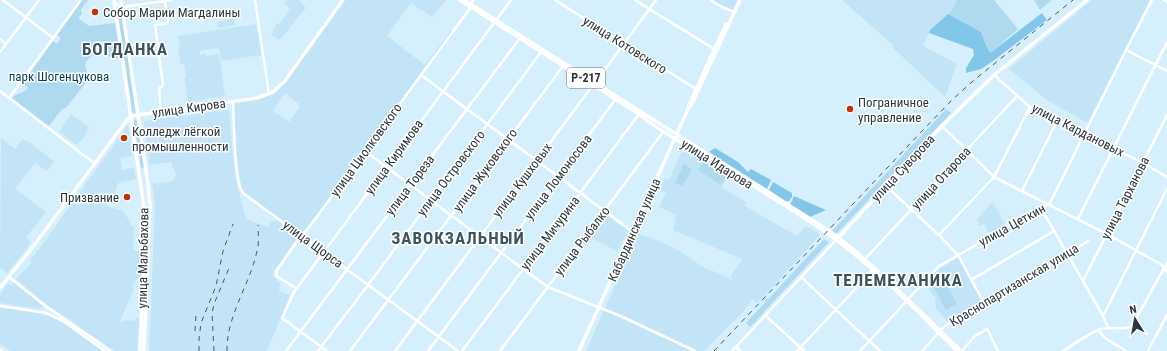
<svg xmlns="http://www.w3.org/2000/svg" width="1167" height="351" font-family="'Roboto Condensed',sans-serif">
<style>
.built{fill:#c3e4f6;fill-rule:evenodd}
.green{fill:#aed9ef}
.forest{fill:#83c7e8}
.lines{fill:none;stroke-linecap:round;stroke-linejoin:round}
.minor{stroke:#fff;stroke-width:2.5}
.major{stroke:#fff;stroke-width:3.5}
.rail{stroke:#4b585e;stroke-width:1;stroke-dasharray:5 5;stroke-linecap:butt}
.poi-dot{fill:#be3509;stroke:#fff;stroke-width:1.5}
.labels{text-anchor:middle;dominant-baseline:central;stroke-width:3;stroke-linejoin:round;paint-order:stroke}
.shield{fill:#fff;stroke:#6b7276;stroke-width:1}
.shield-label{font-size:12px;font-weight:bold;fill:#2c363b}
.poi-label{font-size:13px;fill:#2c363b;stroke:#fff;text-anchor:start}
.street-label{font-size:13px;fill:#2c363b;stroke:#fff}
.park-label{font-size:13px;fill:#003c53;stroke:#fff}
.district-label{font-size:17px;font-weight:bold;letter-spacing:1px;fill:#3d535e;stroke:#fff}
</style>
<rect width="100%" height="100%" fill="#d6effd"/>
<!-- built -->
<path class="built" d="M287,0H299L306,8L290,27L288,31L279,40L271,35L277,23L279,25L290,8L284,3Z
M343,0H446L432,17L411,3L387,36L425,65L451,30L453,31L302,236L243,193L237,173L233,101L257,98L276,89ZM285,93L299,104L298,105L300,107L289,122L273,111Z
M711,0H737L732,11Z
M842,0H957L952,10L930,30L923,46L957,64L945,97L892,47L893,45Z
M1092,0H1150L1087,123L1047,100L1009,69Z
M234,18L235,25L218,28L217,22L225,21V20Z
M256,24L261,55L221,61L219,48L200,51V55L206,54V56L219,54L225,96L188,102L184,78L186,77L184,64H181L178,47L180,46L178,36Z
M229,110L235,177L246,219L268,227L271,222L278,221L299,236L275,269L272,275L280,284L279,291L290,295L267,351H149L155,204L152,183L154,184L173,181L176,175L171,162L149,165L144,121Z
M71,114L89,127L86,133L85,136L77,145L59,132Z
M127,126H128L132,156L120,158L122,170L134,168L136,179L118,183L115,192L106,206L123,211L131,223V226L134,227L133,249L135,251H141V277H138L132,287L134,289L120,321L123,322L124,320L135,321V318H139L138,338L137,351H114L63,315L50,307L16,279L32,262L30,260L40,248Z
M1,138L15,149L22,139L29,142L54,161L47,171L35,163L15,189L46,212L26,237L31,243L7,273L0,268Z
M686,152L700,160H701L728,176L722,187L747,203L745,206L797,236L806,226L817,232L820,235L765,295L756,303L752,299L744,311L704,351H586L604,310L663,338L664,336L605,308L638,234L652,238L680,251L706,269L716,272L734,281L730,276L742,261V259L673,230L676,215L659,207L666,193L661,190L665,178L669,180L680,155L682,153Z
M992,203L997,209L1005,225L989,234L984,224L978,226V225L979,223L977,219Z
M604,213L628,231L617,251L593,239L590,242L586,239Z
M958,258L982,302L947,321L935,307L936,305L935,302L936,300L926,283L939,269Z
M14,282L43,306L40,309L0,303V295L7,285L9,284L11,286Z
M0,307L25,310L49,315L60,320L102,351H10L0,344Z"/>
<!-- green -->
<path class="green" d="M82,0H88L81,9L82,14L78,18L89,26L115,23L121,59L109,57L107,41L95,42V47L93,48L94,55C82,62 84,67 90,77L66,108L62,109L49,126L12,98C16,93 23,94 27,89V87L23,83L53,41L57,44L61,38L57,35Z
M957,0H994L1018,29L990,53L986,45L981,32L948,14L952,10Z
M1034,0H1052L1040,10Z
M117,8H119L121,9L136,112L135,113L132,112Z
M946,109L951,113L838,232L835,234L832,231Z
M135,119L137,120L144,166L143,168L141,167L134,121Z
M704,162L726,177L721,185L698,170Z
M684,163L692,170L682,186L675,183Z
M824,239L829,242L750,327L746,323Z
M945,282L957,304L946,310L934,288Z"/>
<!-- forest -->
<path class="forest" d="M1042,13L1047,20L993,61L981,69L966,73V68L974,55L973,49L929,33L930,30L948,14L981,32L986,45L990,53Z
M715,148L738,162L748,172L751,169L771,180L767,189L709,152Z
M773,182L792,193V197L789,201H785L769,190Z
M794,196L826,210L810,217L790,205Z"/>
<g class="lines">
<!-- minor -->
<path class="minor" d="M3,0L53,38
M114,0L118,5L122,7L171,0
M255,0L269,94
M555,0L696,89
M635,0L714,49
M711,0L720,6L734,12
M1164,0L1167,2
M470,4L473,0
M0,39L6,44
M1126,50L1167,71
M0,52L39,0
M421,75L633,232
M994,75L1030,107L1143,163L1167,177
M595,83L656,0
M0,91L95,164
M9,98L81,0
M233,101C234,119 234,181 243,193L458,351
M161,112L159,89L163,85L155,25L168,23L165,1
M942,126L994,177L1107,234L1162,265L1167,272
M365,151L523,269L548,287L623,317L695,351
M886,186L939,235L958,255L984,303
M1022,191L1057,121
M1041,208L1103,316L1108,328
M1078,219L1167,42
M939,235L994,177L1030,107
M865,259L1017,96
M9,277L44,305L111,351
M801,277L880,351
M971,280L1054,231
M1083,281L1167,115
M294,287L276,276L277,270L300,237L310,226L471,7
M0,306L46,313L63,321L105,351
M765,315L804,351
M1103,316L1167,189
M940,330L948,324L1067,255L1088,241
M1099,330C1103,340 1118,345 1126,351
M736,347L740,351
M286,351L520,38
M318,351L368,285L541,52
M327,351L282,318L294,292L511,0
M350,351L563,66
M395,351L593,85
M428,351L615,100
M462,351L639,114
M500,351L663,132
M732,351L836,240
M797,351L873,270
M860,351L939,266L1050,203L1126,50L1152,0
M922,351L939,332
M962,351L974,337L987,329L998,351
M1063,351C1074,344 1089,333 1101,329C1111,326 1123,331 1132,326L1167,263
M1148,351L1167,315"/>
<!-- major -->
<path class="major" d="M114,0L146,222L140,351
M121,0L148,184L150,206L144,351
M460,0L639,114C657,130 680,141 700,153C742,179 784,204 824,231C873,265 915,309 957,351
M464,0L828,230L854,250L878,271
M688,109L689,105L726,24
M837,239L942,126L994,75L1087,0
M0,288L35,244L127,120L131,116L257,98L273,92L284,82L343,0
M897,289L961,351
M0,350L1,351
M579,351L688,109L691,106L740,0"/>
<!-- rail -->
<path class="rail" d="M195,331L196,315
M199,351V339L201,323L216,286L223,251L233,224
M214,351L212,313L214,304L229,268
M227,351C226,315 252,282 258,246C259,239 258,232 258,225
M714,351L923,130L953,99L973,81L1073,0"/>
</g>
<!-- markers -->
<g class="poi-dot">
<circle cx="95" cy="12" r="4"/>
<circle cx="850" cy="109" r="4"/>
<circle cx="124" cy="138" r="4"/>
<circle cx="127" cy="197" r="4"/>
</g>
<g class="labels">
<!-- shield labels -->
<rect class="shield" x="567" y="68" width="38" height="20" rx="3"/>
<g class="shield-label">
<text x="586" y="78">Р-217</text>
</g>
<!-- poi labels -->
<g class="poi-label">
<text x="103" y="12">Собор Марии Магдалины</text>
<text x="858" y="102">Пограничное<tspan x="858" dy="15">управление</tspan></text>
<text x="132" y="131">Колледж лёгкой<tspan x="132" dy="15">промышленности</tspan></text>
<text x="119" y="197" text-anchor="end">Призвание</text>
</g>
<!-- street labels -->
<g class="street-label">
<text transform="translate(625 45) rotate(32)">улица Котовского</text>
<text transform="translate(189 108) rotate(-8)">улица Кирова</text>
<text transform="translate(1078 130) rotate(27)">улица Кардановых</text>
<text transform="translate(366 150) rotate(-54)">улица Циолковского</text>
<text transform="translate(394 157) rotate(-54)">улица Киримова</text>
<text transform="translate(717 164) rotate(32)">улица Идарова</text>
<text transform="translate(903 168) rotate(-47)">улица Суворова</text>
<text transform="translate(485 170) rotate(-54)">улица Жуковского</text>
<text transform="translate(451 173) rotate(-53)">улица Островского</text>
<text transform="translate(558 177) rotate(-53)">улица Ломоносова</text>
<text transform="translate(941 178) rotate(-47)">улица Отарова</text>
<text transform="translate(522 180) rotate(-53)">улица Кушховых</text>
<text transform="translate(410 185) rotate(-53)">улица Тореза</text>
<text transform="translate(1125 198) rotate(-63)">улица Тарханова</text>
<text transform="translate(1012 225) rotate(-29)">улица Цеткин</text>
<text transform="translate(634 230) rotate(-66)">Кабардинская улица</text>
<text transform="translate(550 233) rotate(-53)">улица Мичурина</text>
<text transform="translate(582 241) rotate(-53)">улица Рыбалко</text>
<text transform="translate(313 244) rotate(36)">улица Щорса</text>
<text transform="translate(143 258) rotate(-89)">улица Мальбахова</text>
<text transform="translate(1014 285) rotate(-31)">Краснопартизанская улица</text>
</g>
<!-- park labels -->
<g class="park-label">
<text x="59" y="76">парк Шогенцукова</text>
</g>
<!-- district labels -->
<g class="district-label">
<text x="125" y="49">БОГДАНКА</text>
<text x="458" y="238">ЗАВОКЗАЛЬНЫЙ</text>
<text x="898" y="280">ТЕЛЕМЕХАНИКА</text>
</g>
</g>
<!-- north arrow -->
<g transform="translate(1135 319) rotate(349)" stroke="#ffffff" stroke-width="3" paint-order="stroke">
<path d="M0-3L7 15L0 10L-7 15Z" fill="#2c363b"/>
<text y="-6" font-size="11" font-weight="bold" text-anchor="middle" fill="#2c363b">N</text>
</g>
</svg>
